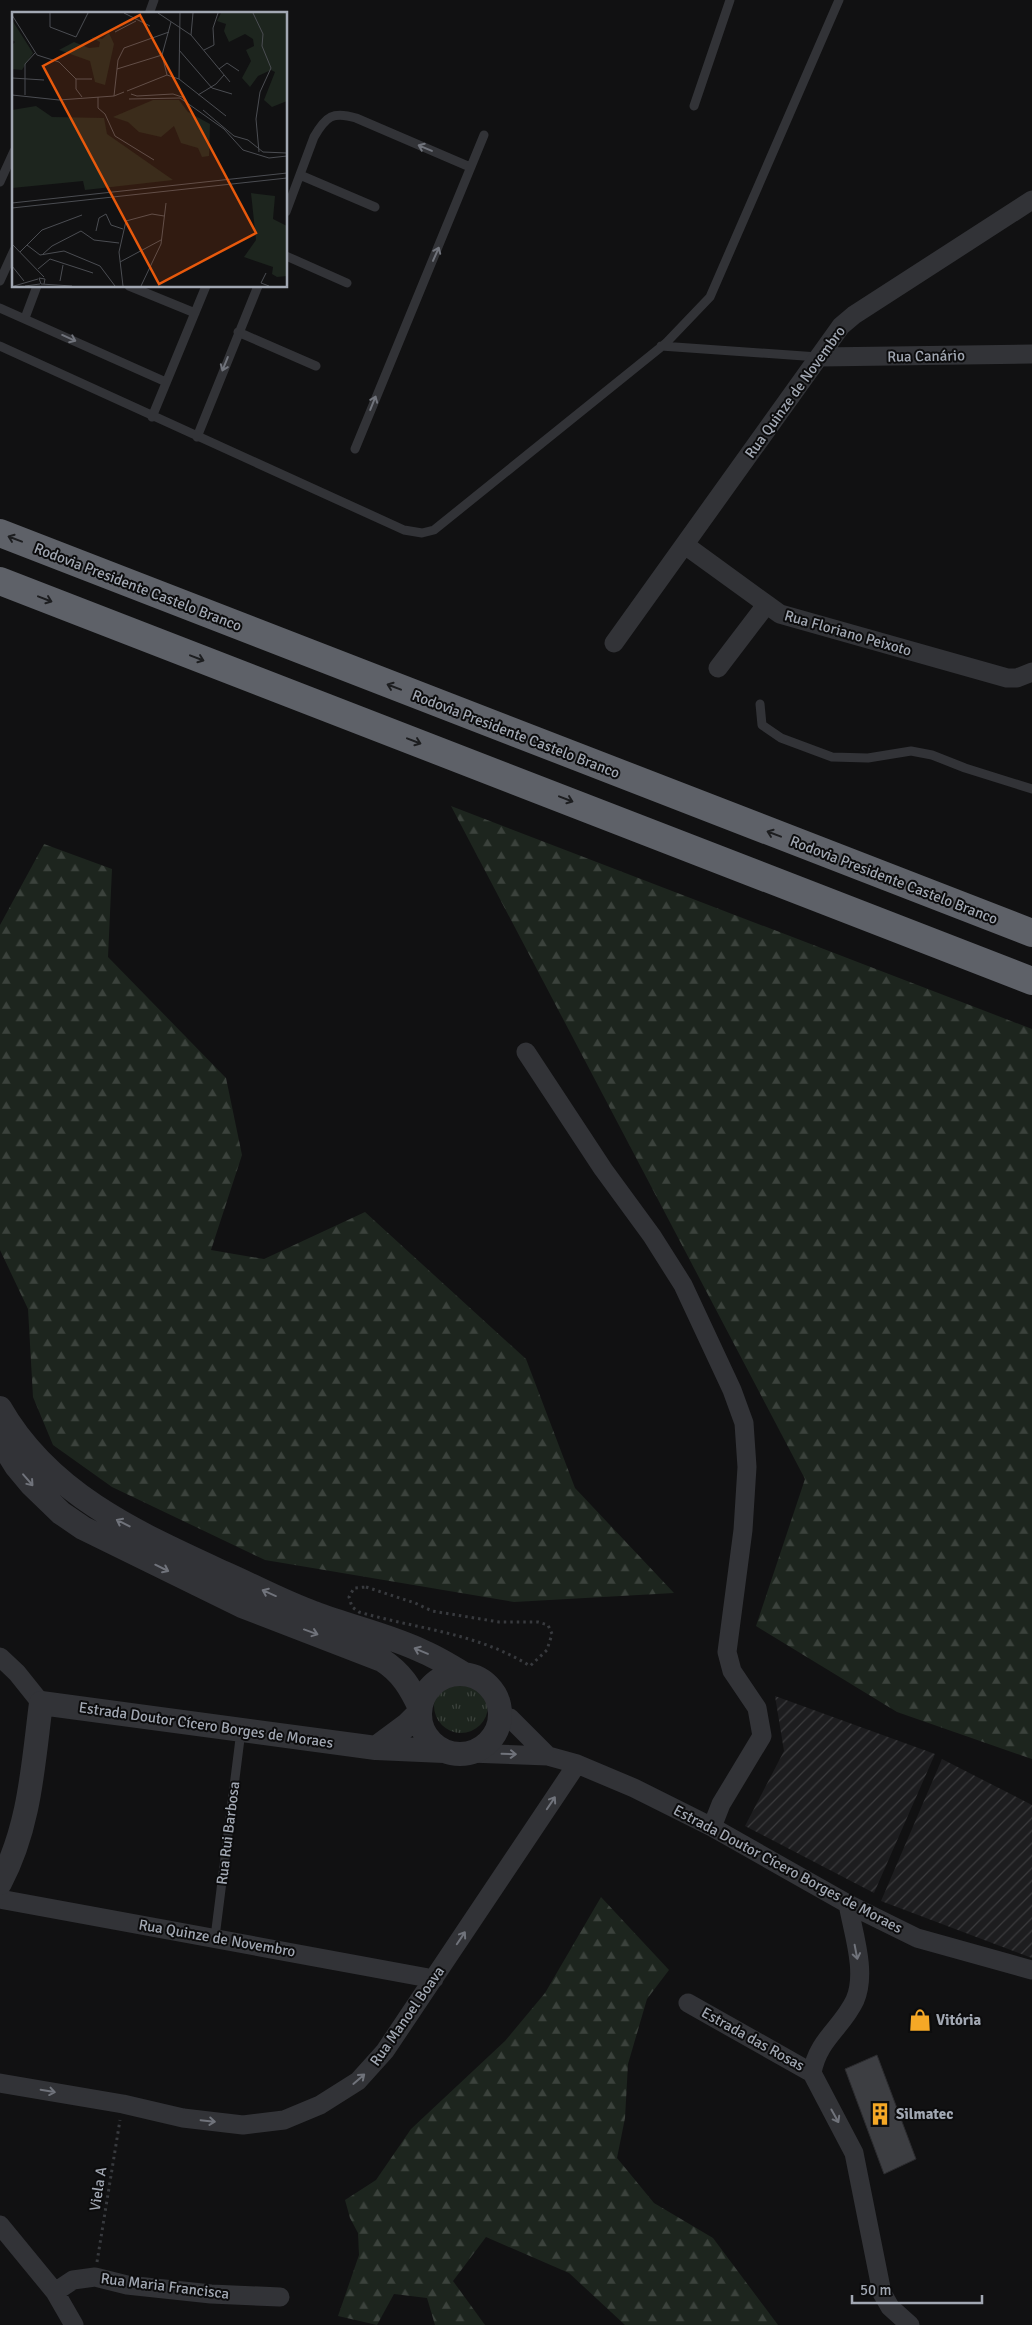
<svg xmlns="http://www.w3.org/2000/svg" width="1032" height="2325" font-family="Signika,sans-serif">
<style>
.industrial{fill:url(#industrial-furrows)}
.grass{fill:url(#grass-tufts)}
.forest{fill:url(#forest-firs)}
.building{fill:#3d3e42;stroke:#2b2b2e}
.lines{fill:none;stroke-linecap:round;stroke-linejoin:round}
.path{stroke:#383a3e;stroke-width:3;stroke-dasharray:2.5 4;stroke-linecap:butt}
.service{stroke:#323337;stroke-width:9}
.minor{stroke:#323337;stroke-width:19}
.tertiary{stroke:#323337;stroke-width:24}
.motorway{stroke:#5e6168;stroke-width:28}
.oneway{stroke:#70737b}
.oneway2{stroke:#1c1d1f}
.labels{text-anchor:middle;dominant-baseline:central;stroke-width:4;stroke-linejoin:round;paint-order:stroke}
.street-label{font-size:15px;fill:#a2a8b3;stroke:#0c0c0d}
.poi-label{font-size:15px;font-weight:bold;fill:#a2a8b3;stroke:#0c0c0d;text-anchor:start}
.inset-road{fill:none;stroke:#4b4d52;stroke-width:1}
.view{fill:#e8590c;fill-opacity:0.15;stroke:#e8590c;stroke-width:2.5}
.inset-edge{fill:none;stroke:#a2a8b3;stroke-width:2.5}
</style>
<defs>
<pattern id="industrial-furrows" width="10" height="10" patternUnits="userSpaceOnUse" patternTransform="scale(1.25)"><rect width="10" height="10" fill="#1d1d1f"/><path d="M-1 1l2-2M0 10L10 0M9 11l2-2" fill="none" stroke="#3b3b3d"/></pattern>
<pattern id="grass-tufts" width="24" height="20" patternUnits="userSpaceOnUse" patternTransform="scale(1.25)"><rect width="24" height="20" fill="#1d251e"/><path d="M3 7l-1-3M5 7V3M7 7l1-3M15 17l-1-3M17 17v-4M19 17l1-3" fill="none" stroke="#3b423c"/></pattern>
<pattern id="forest-firs" width="22" height="20" patternUnits="userSpaceOnUse" patternTransform="scale(1.25)"><rect width="22" height="20" fill="#1d251e"/><path d="M5 1l3.5 6h-7zM16 11l3.5 6h-7z" fill="#3b423c"/></pattern>
</defs>
<rect width="100%" height="100%" fill="#111112"/>
<!-- industrial -->
<path class="industrial" d="M775,1696L935,1754L874,1893L745,1826L784,1751Z
M942,1759L1032,1805V1958L881,1901Z"/>
<!-- grass -->
<path class="grass" d="M434 1706a27 27 0 1 1 54 0a27 27 0 1 1-54 0Z"/>
<!-- forest -->
<path class="forest" d="M451,806L1032,1029V1759L897,1712L756,1626L805,1479Z
M44,844L112,869L108,957L226,1078L242,1155L211,1250L264,1259L365,1212L526,1359L575,1488L674,1593L514,1602L265,1560L112,1487L53,1445L33,1397L28,1309L0,1250V925Z
M601,1897L669,1970L647,1999L628,2064L625,2118L617,2158L654,2203L713,2238L778,2325H625L569,2273L486,2237L453,2281L485,2325H435L427,2298L394,2294L377,2325L338,2316L359,2255L358,2233L350,2218L345,2200L376,2180L411,2129L505,2041L545,1993Z"/>
<!-- building -->
<path class="building" d="M877,2055L916,2159L884,2174L845,2069Z"/>
<g class="lines">
<!-- path -->
<path class="path" d="M366,1587L415,1603L432,1611L499,1622H538L548,1625L552,1634L547,1650L530,1666C478,1633 417,1629 359,1612L352,1607L349,1597L354,1588Z
M97,2262L120,2120"/>
<!-- service -->
<path class="service" d="M149,14L154,0
M694,106L730,0
M300,175L375,207
M0,182L14,151
M286,212L314,137C326,116 333,111 356,118L470,167
M286,256L347,283
M0,281L14,250
M129,286L195,313
M0,308L166,382
M25,318L37,286
M238,332L316,366
M0,346L404,530L422,533L434,530L666,343L710,297L839,0
M661,346L818,357
M152,417L206,286
M197,437L258,286
M355,449L484,135
M760,704L762,725L781,738L832,757L868,758L911,751L932,755L965,768L1032,789
M215,1937L241,1731"/>
<!-- minor -->
<path class="minor" d="M820,357L1032,354
M685,545L780,614L1007,678H1017L1032,672
M614,643L841,326L854,315L1032,200
M718,668L766,605
M526,1052L603,1169L652,1236L683,1285L732,1390L744,1423L747,1467L743,1530L727,1652L732,1671L757,1708L762,1736L721,1804L712,1827
M0,1657L17,1673L41,1703
M500,1717L510,1718L548,1756
M470,1753L548,1756L577,1764L634,1788L712,1827L848,1904L917,1938L1032,1970
M0,1899L434,1979
M688,2003L812,2073L854,2153L882,2293L890,2307L910,2325
M812,2073C818,2039 842,2028 855,2000C867,1972 853,1933 848,1904
M0,2083L123,2104L183,2118L243,2125L284,2120L320,2105L358,2081L385,2051L577,1764
M0,2225L55,2292L74,2325
M55,2292L73,2280L95,2277L127,2285L211,2294L280,2297"/>
<!-- tertiary -->
<path class="tertiary" d="M0,1408C49,1494 137,1533 224,1573C254,1586 283,1602 314,1613C350,1627 389,1635 424,1652C438,1658 451,1666 464,1674
M0,1440L16,1466L31,1484L61,1513L83,1528L242,1606L382,1660C402,1673 410,1687 420,1708
M420 1714a40 40 0 1 1 80 0a40 40 0 1 1-80 0Z
M376,1748L407,1725L420,1712
M0,1883C30,1827 33,1765 41,1703L376,1748L444,1751"/>
<!-- motorway -->
<path class="motorway" d="M0,533L1032,933
M0,581L1032,981"/>
</g>
<!-- one-way arrows -->
<defs><path id="oneway-shaft" d="M-6 0H5M1.5-3L5.5 0L1.5 3" fill="none" stroke-width="1.6" stroke-linecap="round" stroke-linejoin="round" transform="scale(1.25)"/></defs>
<g class="oneway">
<use href="#oneway-shaft" transform="translate(425 148) rotate(-157)"/>
<use href="#oneway-shaft" transform="translate(436 254) rotate(-66)"/>
<use href="#oneway-shaft" transform="translate(69 338) rotate(24)"/>
<use href="#oneway-shaft" transform="translate(225 364) rotate(112)"/>
<use href="#oneway-shaft" transform="translate(373 403) rotate(-68)"/>
<use href="#oneway-shaft" transform="translate(28 1480) rotate(49)"/>
<use href="#oneway-shaft" transform="translate(123 1523) rotate(-153)"/>
<use href="#oneway-shaft" transform="translate(162 1568) rotate(26)"/>
<use href="#oneway-shaft" transform="translate(269 1593) rotate(-156)"/>
<use href="#oneway-shaft" transform="translate(311 1632) rotate(20)"/>
<use href="#oneway-shaft" transform="translate(421 1651) rotate(-157)"/>
<use href="#oneway-shaft" transform="translate(509 1754) rotate(2)"/>
<use href="#oneway-shaft" transform="translate(551 1803) rotate(-56)"/>
<use href="#oneway-shaft" transform="translate(461 1938) rotate(-56)"/>
<use href="#oneway-shaft" transform="translate(856 1952) rotate(79)"/>
<use href="#oneway-shaft" transform="translate(359 2079) rotate(-41)"/>
<use href="#oneway-shaft" transform="translate(48 2091) rotate(10)"/>
<use href="#oneway-shaft" transform="translate(835 2116) rotate(61)"/>
<use href="#oneway-shaft" transform="translate(208 2121) rotate(6)"/>
</g>
<g class="oneway2">
<use href="#oneway-shaft" transform="translate(15 539) rotate(-159)"/>
<use href="#oneway-shaft" transform="translate(45 599) rotate(21)"/>
<use href="#oneway-shaft" transform="translate(197 658) rotate(21)"/>
<use href="#oneway-shaft" transform="translate(394 687) rotate(-159)"/>
<use href="#oneway-shaft" transform="translate(414 741) rotate(21)"/>
<use href="#oneway-shaft" transform="translate(566 799) rotate(21)"/>
<use href="#oneway-shaft" transform="translate(774 834) rotate(-159)"/>
</g>
<!-- icons -->
<defs>
<symbol id="shop-bare" viewBox="-9 -9 18 18"><path d="M-5-2.5h2.3a2.7 3.5 0 0 1 5.4 0H5L5.5 6h-11ZM-1.5-2.5h3a1.5 2.3 0 0 0-3 0Z" fill="#f5a826" stroke="#0c0c0d" stroke-width="2.5" paint-order="stroke"/></symbol>
<symbol id="building-bare" viewBox="-9 -9 18 18"><path d="M-4-6H4V6H1V3H-1V6H-4ZM-2.5-4.3h1.7v1.8h-1.7ZM.8-4.3h1.7v1.8H.8ZM-2.5-1h1.7V.8h-1.7ZM.8-1h1.7V.8H.8Z" fill="#f5a826" stroke="#0c0c0d" stroke-width="2.5" paint-order="stroke"/></symbol>
</defs>
<g fill-rule="evenodd">
<use href="#shop-bare" x="904" y="2004" width="32" height="32"/>
<use href="#building-bare" x="864" y="2098" width="32" height="32"/>
</g>
<g class="labels">
<!-- street labels -->
<g class="street-label">
<text transform="translate(926 356) rotate(-1)">Rua Canário</text>
<text transform="translate(795 392) rotate(-54)">Rua Quinze de Novembro</text>
<text transform="translate(138 587) rotate(21)">Rodovia Presidente Castelo Branco</text>
<text transform="translate(848 633) rotate(16)">Rua Floriano Peixoto</text>
<text transform="translate(516 734) rotate(21)">Rodovia Presidente Castelo Branco</text>
<text transform="translate(894 880) rotate(21)">Rodovia Presidente Castelo Branco</text>
<text transform="translate(206 1725) rotate(8)">Estrada Doutor Cícero Borges de Moraes</text>
<text transform="translate(228 1833) rotate(-83)">Rua Rui Barbosa</text>
<text transform="translate(788 1869) rotate(28)">Estrada Doutor Cícero Borges de Moraes</text>
<text transform="translate(217 1938) rotate(10)">Rua Quinze de Novembro</text>
<text transform="translate(407 2016) rotate(-55)">Rua Manoel Boava</text>
<text transform="translate(753 2039) rotate(29)">Estrada das Rosas</text>
<text transform="translate(98 2189) rotate(-81)">Viela A</text>
<text transform="translate(165 2286) rotate(7)">Rua Maria Francisca</text>
</g>
<!-- poi labels -->
<g class="poi-label">
<text x="936" y="2020">Vitória</text>
<text x="896" y="2114">Silmatec</text>
</g>
</g>
<!-- overview -->
<g transform="translate(12 12)">
<rect width="275" height="275" fill="#111112"/>
<path d="M209,1H275V89L260,95L252,88L263,60L259,58L246,64L238,75L230,66L239,49L234,38L242,34L241,27L233,22L217,30L212,19L214,12L205,9ZM0,8L21,41L10,58L0,57V33L3,30L0,28ZM97,21L102,32L93,73L83,70L78,49L47,38L62,30L77,36L87,35L88,30L79,25L90,27ZM141,88H167L176,100L198,112L197,144L190,145L186,136L169,131L162,114L149,125L127,120L116,110L101,105ZM24,94L40,105L92,106L95,122L161,168L73,178L71,169L0,176V98ZM239,181L263,184L261,207L275,214V264L265,265L260,262L261,255L232,245L244,228Z" fill="#1d251e"/>
<path class="inset-road" d="M38,1V15L64,25L76,1M112,1L138,14M146,1L179,23L218,70M241,1L251,22L250,34L259,56L248,80L244,107L247,140M0,3L25,43L47,50L64,67H80M103,20L124,9M179,23L181,1M167,38L200,76L220,82M192,38L202,33L201,16L206,1M105,57L150,43M207,57L215,51L227,59M155,63L150,43L159,10M0,66L32,68M64,67V77L70,85M167,67L168,1M115,79L155,63L167,67L214,104M119,82L125,84L161,82L173,86M0,83L47,88L102,84L112,80M13,83V52L23,41M186,83L204,72L212,63M102,84L106,48L112,36L157,20M86,85V96L93,102L103,124L142,148M117,87L168,86L212,117L231,138L257,146L275,144M191,98L222,124L236,128L251,140L275,141M0,191L275,161M0,196L275,166M84,219L87,206L94,202L99,213L111,217M0,232L32,265M15,233L28,243L52,239L88,254L103,274M8,240L30,218L70,203M31,242L40,234L69,219L82,228L107,231M108,250L149,228M0,254L12,269M26,257L38,247L81,261M254,261L249,271L257,274M48,269L51,253M32,272L33,267L27,266L29,272L60,274M2,274L26,267M13,274L28,272M111,274L107,240L114,209L140,202L152,204M129,274L149,232L154,191"/>
<path class="view" d="M128,3L244,221L147,272L31,54Z"/>
<rect width="275" height="275" class="inset-edge"/>
</g>
<!-- scale -->
<path d="M852 2295v8h130v-8" fill="none" stroke="#a2a8b3" stroke-width="2.5"/>
<text x="860" y="2295" font-size="15" fill="#a2a8b3" stroke="#0c0c0d" stroke-width="4" paint-order="stroke">50 m</text>
</svg>
